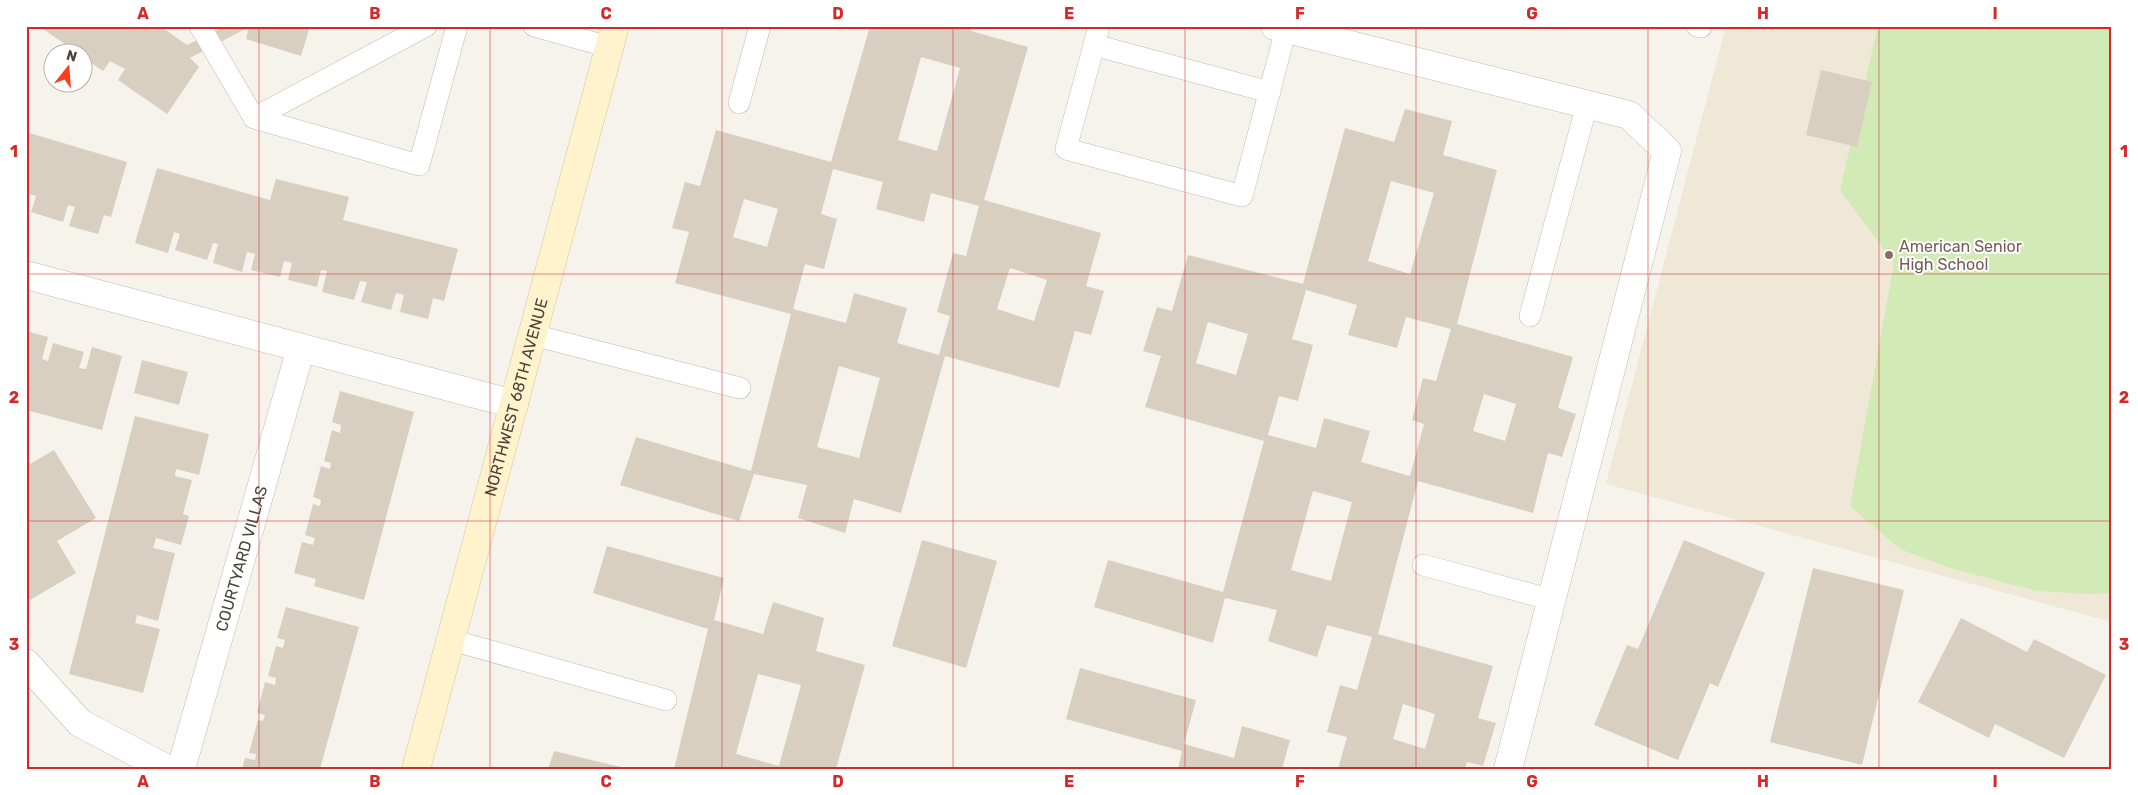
<svg xmlns="http://www.w3.org/2000/svg" width="2138" height="795" font-family="Rubik,sans-serif">
<style>
.education{fill:#efe8d6}
.green{fill:#d2eab5}
.building{fill:#d8cfc1;fill-rule:evenodd}
.lines{fill:none;stroke-linecap:round;stroke-linejoin:round}
.lane-casing{stroke:#c2bbae;stroke-width:22}
.street-casing{stroke:#c2bbae;stroke-width:29}
.secondary-casing{stroke:#d6c79b;stroke-width:29}
.lane{stroke:#fff;stroke-width:21}
.street{stroke:#fff;stroke-width:28}
.secondary{stroke:#fff3cd;stroke-width:28}
.grid{fill:none;stroke:#d62828;stroke-width:1;stroke-opacity:0.55}
.education-dot{fill:#8d6e63;stroke:#fff;stroke-width:2}
.labels{text-anchor:middle;dominant-baseline:central;stroke-width:4;stroke-linejoin:round;paint-order:stroke}
.education-label{font-size:16px;fill:#785e54;stroke:#fff;text-anchor:start}
.street-label{font-size:16px;fill:#4b4439;stroke:#fff}
.neatline{fill:none;stroke:#d62828;stroke-width:2}
.grid-label{font-size:16px;text-anchor:middle;font-weight:bold;fill:#d62828}
</style>
<rect width="100%" height="100%" fill="#f6f3ec"/>
<!-- education -->
<path class="education" d="M1726,26H2112V622L1606,484Z"/>
<!-- green -->
<path class="green" d="M1878,26H2112V593L2088,594L2037,591L1950,568L1900,549L1850,506L1894,263L1840,190Z"/>
<!-- building -->
<path class="building" d="M43,26H160L187,45L225,26H310L301,56L246,39L249,27L190,58L199,67L167,114L118,80L125,69L110,61L103,71L82,57V52H76L42,28Z
M870,26H972L971,31L1028,47L984,200L1101,233L1086,286L1104,291L1091,335L1075,331L1059,388L945,356L901,513L854,499L845,533L798,518L807,485L754,474L739,521L620,485L636,437L751,471L791,314L675,283L689,232L672,228L685,182L700,186L716,130L831,162ZM921,57L960,68L937,151L898,140ZM833,169L883,182L876,209L924,222L931,193L979,206L966,256L953,253L937,312L950,316L939,355L897,343L907,308L854,293L846,323L793,309L805,264L824,269L837,219L821,214ZM744,199L778,209L767,247L733,237ZM1010,268L1047,280L1034,321L997,309ZM839,366L880,378L859,458L817,447Z
M1821,70L1872,82L1857,147L1806,135Z
M1405,109L1452,121L1443,155L1497,170L1457,324L1573,357L1558,408L1576,414L1562,457L1548,453L1533,513L1418,481L1378,634L1493,666L1478,718L1496,723L1483,766L1467,762L1465,769H1338L1347,737L1327,732L1340,685L1357,690L1372,637L1327,625L1317,657L1268,641L1277,610L1225,598L1213,643L1094,607L1108,560L1223,592L1264,441L1145,407L1161,356L1143,351L1157,307L1172,311L1188,255L1303,284L1345,128L1394,142ZM1391,181L1434,193L1410,274L1368,261ZM1306,290L1357,305L1348,335L1397,348L1406,317L1451,329L1436,381L1423,378L1412,420L1424,424L1410,476L1361,462L1370,431L1324,418L1316,448L1268,435L1279,396L1298,401L1313,345L1292,339ZM1208,322L1248,334L1236,375L1196,363ZM1484,394L1516,404L1505,441L1473,431ZM1313,491L1352,502L1331,581L1291,570ZM1403,704L1435,714L1425,749L1393,739Z
M26,132L127,162L111,217L104,215L98,234L69,226L75,207L68,205L63,222L31,212L36,196L29,194L26,203Z
M157,168L270,200L276,179L349,197L343,220L458,249L444,301L433,298L428,319L400,312L404,295L396,293L391,310L361,302L367,282L360,281L354,300L322,292L327,271L321,270L317,287L288,280L292,263L284,261L280,277L251,270L255,254L247,252L242,272L213,263L218,244L213,243L207,260L175,250L180,234L174,232L168,253L135,243Z
M26,331L48,337L42,359L48,361L53,343L84,352L79,368L86,369L92,347L122,356L102,430L26,410Z
M142,360L188,372L179,405L134,393Z
M340,391L414,412L364,600L314,586L316,579L294,573L302,542L313,545L315,538L305,535L313,504L320,506L321,500L313,497L321,466L330,469L331,463L324,461L332,430L340,433L341,425L332,422Z
M135,416L209,434L199,475L176,469L175,476L192,480L183,514L189,516L181,545L156,538L153,548L175,553L158,621L137,615L135,623L160,629L143,693L69,674Z
M54,450L96,518L57,541L76,573L30,600L26,595V457L30,464Z
M922,540L997,561L966,668L892,646Z
M1684,540L1765,573L1718,687L1710,683L1678,760L1594,725L1627,645L1638,649Z
M607,546L724,578L714,620L763,634L773,602L824,618L816,651L865,665L836,769H674L708,629L593,593ZM758,674L801,685L779,766L736,754Z
M1813,568L1904,590L1862,765L1770,742Z
M286,607L359,627L320,769H242L245,758L255,760L256,754L249,753L258,720L263,721L265,715L257,713L265,682L275,685L276,678L268,676L276,646L283,648L285,640L277,638Z
M1961,618L2027,652L2034,639L2106,675L2064,758L1995,724L1989,738L1918,702Z
M1080,668L1196,700L1184,744L1234,758L1242,726L1290,740L1282,769H1178L1182,751L1066,719Z
M554,751L625,768V769H548Z"/>
<g class="lines">
<defs>
<path id="lane" d="M200,26L254,118
M426,26L254,118L419,165L457,26
M534,26L609,47
M1099,26L1066,149L1242,196L1286,29
M1697,26L1701,27
M1094,45L1270,92
M739,103L760,26
M1530,316L1587,104
M533,335L740,388
M1423,565L1552,600
M451,640L666,700"/>
<g id="street">
<path d="M1275,26L1629,115L1667,151L1508,769"/>
<path d="M26,275L514,404"/>
<path d="M26,663L80,723L167,769"/>
<path id="s1" d="M181,769L301,348"/>
</g>
<g id="secondary">
<path id="s2" d="M416,769L615,26"/>
</g>
</defs>
<!-- lane casing -->
<use href="#lane" class="lane-casing"/>
<!-- street casing -->
<use href="#street" class="street-casing"/>
<!-- secondary casing -->
<use href="#secondary" class="secondary-casing"/>
<!-- lane -->
<use href="#lane" class="lane"/>
<!-- street -->
<use href="#street" class="street"/>
<!-- secondary -->
<use href="#secondary" class="secondary"/>
</g>
<!-- grid -->
<path class="grid" d="M259,26V769M490,26V769M722,26V769M953,26V769M1185,26V769M1416,26V769M1648,26V769M1879,26V769M26,274H2112M26,521H2112"/>
<!-- markers -->
<circle class="education-dot" cx="1889" cy="255" r="5"/>
<g class="labels">
<!-- education labels -->
<g class="education-label">
<text x="1899" y="246">American Senior<tspan x="1899" dy="18">High School</tspan></text>
</g>
<!-- street labels -->
<g class="street-label">
<text stroke="none"><textPath href="#s2" startOffset="385">NORTHWEST 68TH AVENUE</textPath></text>
<text stroke="none"><textPath href="#s1" startOffset="219">COURTYARD VILLAS</textPath></text>
</g>
</g>
<!-- border -->
<rect width="2138" height="795" fill="none" stroke="#ffffff" stroke-width="55"/>
<!-- north arrow -->
<g transform="translate(68 68) rotate(17)"><circle r="24" fill="#ffffff" stroke="#b7b4b0"/>
<path d="M0-4L9 19L0 12L-9 19Z" fill="#fc3f1d"/>
<text y="-8" font-size="14" font-weight="bold" text-anchor="middle" fill="#4b4439">N</text>
</g>
<rect x="28" y="28" width="2082" height="740" class="neatline"/>
<g class="grid-label">
<text x="143" y="19">A</text>
<text x="375" y="19">B</text>
<text x="606" y="19">C</text>
<text x="838" y="19">D</text>
<text x="1069" y="19">E</text>
<text x="1300" y="19">F</text>
<text x="1532" y="19">G</text>
<text x="1763" y="19">H</text>
<text x="1995" y="19">I</text>
<text x="14" y="157">1</text>
<text x="2124" y="157">1</text>
<text x="14" y="403">2</text>
<text x="2124" y="403">2</text>
<text x="14" y="650">3</text>
<text x="2124" y="650">3</text>
<text x="143" y="787">A</text>
<text x="375" y="787">B</text>
<text x="606" y="787">C</text>
<text x="838" y="787">D</text>
<text x="1069" y="787">E</text>
<text x="1300" y="787">F</text>
<text x="1532" y="787">G</text>
<text x="1763" y="787">H</text>
<text x="1995" y="787">I</text>
</g>
</svg>
